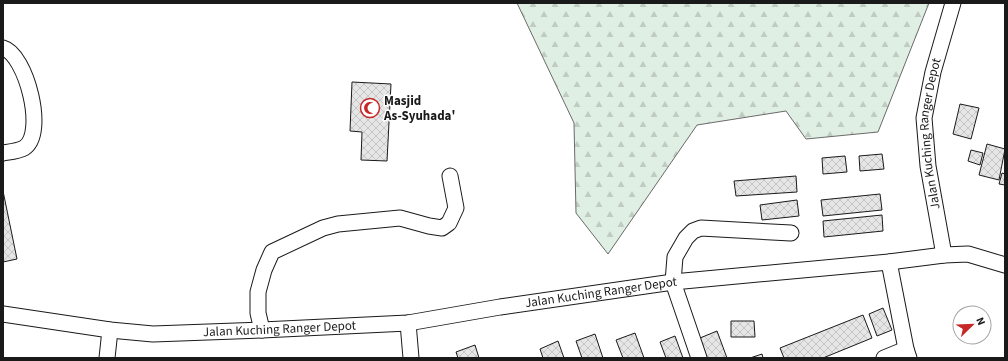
<svg xmlns="http://www.w3.org/2000/svg" width="1008" height="361" font-family="'Source Sans 3',sans-serif">
<style>
.forest{fill:url(#forest-firs);stroke:#6a6a6a}
.building{fill:url(#building-cross-hatch);stroke:#1a1a1a}
.lines{fill:none;stroke-linecap:round;stroke-linejoin:round}
.minor-casing{stroke:#1a1a1a;stroke-width:17}
.minor{stroke:#fff;stroke-width:15}
.labels{text-anchor:middle;dominant-baseline:central;stroke-width:3;stroke-linejoin:round;paint-order:stroke}
.poi-label{font-size:13px;font-weight:bold;fill:#1a1a1a;stroke:#fff;text-anchor:start}
.street-label{font-size:13px;fill:#1a1a1a;stroke:#fff}
</style>
<defs>
<pattern id="forest-firs" width="22" height="20" patternUnits="userSpaceOnUse"><rect width="22" height="20" fill="#e0efe3"/><path d="M5 1l3.5 6h-7zM16 11l3.5 6h-7z" fill="#c0ccc2"/></pattern>
<pattern id="building-cross-hatch" width="8" height="8" patternUnits="userSpaceOnUse"><rect width="8" height="8" fill="#e6e6e6"/><path d="M0 0l8 8M0 8l8-8" fill="none" stroke="#c5c5c5"/></pattern>
</defs>
<rect width="100%" height="100%" fill="#fff"/>
<!-- forest -->
<path class="forest" d="M517,3H929L878,132L806,139L786,111L697,125L608,254L576,213L574,123Z"/>
<!-- building -->
<path class="building" d="M352,82L391,84L387,161L361,160L362,132L350,131Z
M960,104L979,108L971,139L953,134Z
M987,144L1005,149L999,180L979,175Z
M971,150L983,153L980,165L968,161Z
M882,154L884,169L860,171L859,156Z
M845,156L847,172L823,174L822,158Z
M1002,173L1005,174V185L999,184Z
M796,176L797,192L736,196L734,181Z
M3,191L17,259L3,262Z
M880,194L882,210L823,216L821,200Z
M797,200L799,216L762,220L760,205Z
M882,215L883,231L824,237L823,221Z
M883,308L892,330L877,336L869,314Z
M863,315L872,338L823,358H784L780,348Z
M731,321H754L755,337H731Z
M717,331L727,358H707L700,338Z
M635,333L644,358H623L616,340Z
M595,334L603,358H582L576,341Z
M675,336L683,358H666L660,342Z
M558,341L564,358H543L540,349Z
M475,345L479,358H458L456,352Z
M762,354L763,358H750Z"/>
<g class="lines">
<defs>
<g id="minor">
<path d="M3,48C26,54 47,134 24,148C19,151 9,152 3,153"/>
<path id="s1" d="M944,255L928,166L924,118L933,72L953,3"/>
<path d="M889,262L906,349L909,358"/>
<path id="s2" d="M3,314L110,330L153,334L262,330L408,323L500,307L673,282L889,262L944,255L968,254L1005,265"/>
<path d="M408,323L411,358"/>
<path d="M262,330L258,313V292L264,270L272,252L323,228L338,224L400,218L429,226L442,228L449,223L456,208L450,176"/>
<path d="M107,358L110,330"/>
<path d="M699,358L673,282L675,257L686,238L693,231L701,228L791,233"/>
<path d="M884,358L906,349"/>
</g>
</defs>
<!-- minor casing -->
<use href="#minor" class="minor-casing"/>
<!-- minor -->
<use href="#minor" class="minor"/>
</g>
<!-- icons -->
<defs>
<symbol id="mosque-ring" viewBox="-11 -11 22 22"><circle r="9.5" fill="#fff" stroke="#c62828" stroke-width="1.5"/><path d="M3.5-4.9A6 6 0 1 0 3.5 4.9A5 5 0 1 1 3.5-4.9Z" fill="#c62828"/></symbol>
</defs>
<g fill-rule="evenodd">
<use href="#mosque-ring" x="359" y="97" width="22" height="22"/>
</g>
<g class="labels">
<!-- poi labels -->
<g class="poi-label">
<text x="384" y="101">Masjid<tspan x="384" dy="15">As-Syuhada'</tspan></text>
</g>
<!-- street labels -->
<g class="street-label">
<text stroke="none"><textPath href="#s1" startOffset="123">Jalan Kuching Ranger Depot</textPath></text>
<text stroke="none"><textPath href="#s2" startOffset="602">Jalan Kuching Ranger Depot</textPath></text>
<text stroke="none"><textPath href="#s2" startOffset="278">Jalan Kuching Ranger Depot</textPath></text>
</g>
</g>
<!-- border -->
<rect width="1008" height="361" fill="none" stroke="#1a1a1a" stroke-width="8"/>
<!-- north arrow -->
<g transform="translate(972 325) rotate(67)"><circle r="19" fill="#ffffff" stroke="#a3a3a3"/>
<path d="M0-3L7 15L0 10L-7 15Z" fill="#c62828"/>
<text y="-6" font-size="11" font-weight="bold" text-anchor="middle" fill="#1a1a1a">N</text>
</g>
</svg>
